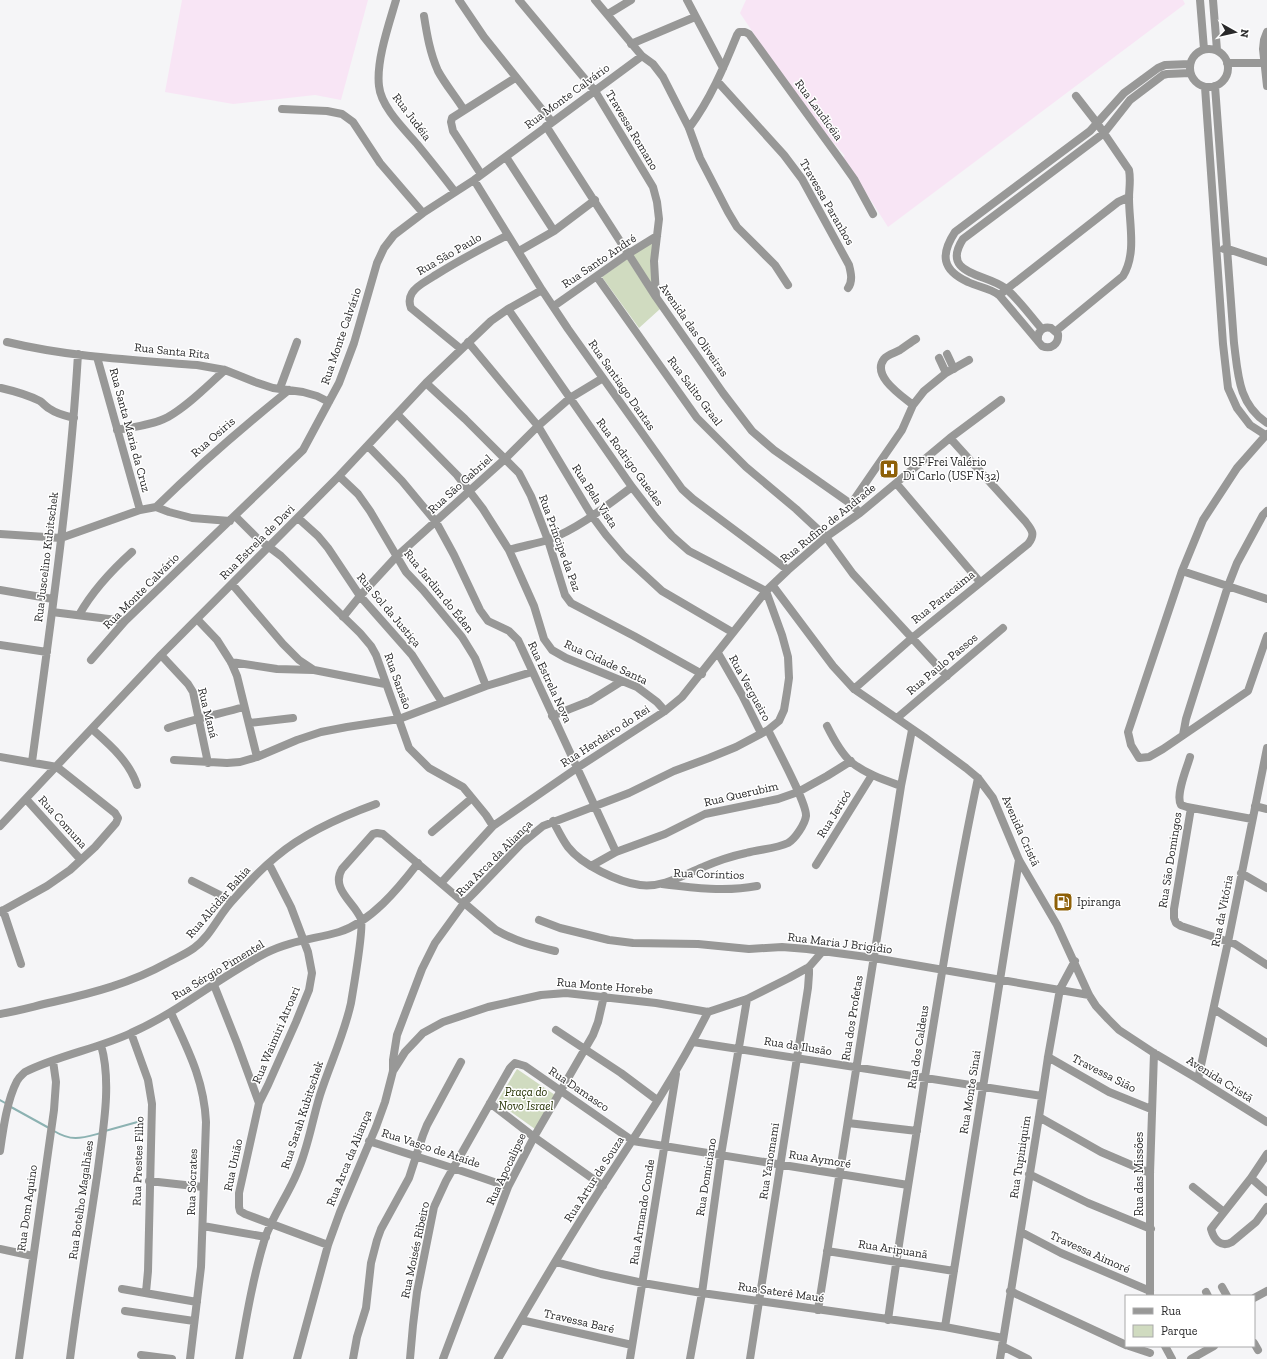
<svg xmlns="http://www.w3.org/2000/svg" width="1267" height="1359" font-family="'Zilla Slab',serif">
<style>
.industrial{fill:#f8e5f5}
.green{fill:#d0dbc0}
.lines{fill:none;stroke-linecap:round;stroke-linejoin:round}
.stream{stroke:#8cb2b2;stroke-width:2}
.minor{stroke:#989897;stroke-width:8}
.labels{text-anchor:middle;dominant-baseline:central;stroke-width:3;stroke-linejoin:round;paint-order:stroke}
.street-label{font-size:12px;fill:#29292a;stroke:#fff}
.poi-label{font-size:12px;fill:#29292a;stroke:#fff;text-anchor:start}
.park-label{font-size:12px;font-style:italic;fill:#243102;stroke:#fff}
</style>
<rect width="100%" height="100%" fill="#f5f5f7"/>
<!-- industrial -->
<path class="industrial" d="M182,0H368L341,100L315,95L233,104L165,92Z
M746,0H1183L1185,4L888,227L843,157L845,156L804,109L740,13Z"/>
<!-- green -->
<path class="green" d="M654,242L655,291L632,255Z
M627,259L660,309L639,328L602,277Z
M517,1069L555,1095L535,1129L497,1102Z"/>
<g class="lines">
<!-- stream -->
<path class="stream" d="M0,1100L7,1104
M11,1107L49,1128
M54,1131C72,1142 82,1138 101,1133
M105,1131L141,1121"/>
<!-- minor -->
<path class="minor" d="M396,0C389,24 376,61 379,86C381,107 404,129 417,144C430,160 443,176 455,192
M459,0L484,37L552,122
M519,0L595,91L653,187L657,202L659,219L654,261L656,296
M595,0L642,56L653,64L663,77L689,128L700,158L728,212L737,227L775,265L788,285
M687,0L723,68
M1200,0L1204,49
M1213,0L1217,50
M608,14L631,0
M424,16C427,35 430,53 438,71C445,84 456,97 464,110
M1267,32L1264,40L1263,49L1267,86
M631,44L695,17
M1190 68a19 19 0 1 1 38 0a19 19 0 1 1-38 0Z
M1227,63H1267
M717,81L784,155L802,179L849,265C851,273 853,281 848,288
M1215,86L1234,343C1238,374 1238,404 1267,423
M1205,87L1223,344L1228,388L1237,408L1250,425L1267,436
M282,109L327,111L342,114L353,122L380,163L423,213
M546,126L656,297L723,393L752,431L774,450L851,504L860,513
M689,128C710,100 724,67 737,35L739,32H745L749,34L842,162L854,179L873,214
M506,157L554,231
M481,174L453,131L451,122L452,118L515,78
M474,180L542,290L568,329L682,489L693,499L788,570
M1224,249H1228L1267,262
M519,251L554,231L595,200
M597,277L697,418L746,467L796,509L826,537L853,574L947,676
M1003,292L1118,202L1129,197
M554,306L628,254L657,236
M508,309L632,487L656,518L672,536L689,551L766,591
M1042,329C1032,318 1017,297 1005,288C986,273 940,275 963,239L1104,133L1130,100L1163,75L1167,74L1190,73
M1056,331L1123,276C1137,253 1129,224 1129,198C1129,189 1131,180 1129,170L1097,123L1076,96
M1038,341C1037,332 1042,326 1051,328L1058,334C1059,344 1051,350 1042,346L999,295C990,288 978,287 968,282C942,270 940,255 955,232L1090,131L1124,93L1158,68L1165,65L1190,64
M7,342C69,357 133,360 197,365L225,370L255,382L273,388L303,392L317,396L329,402
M468,342L538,426L592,516L606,535L624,556L662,591L732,632
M461,349L411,308C409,303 409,298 412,293C417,285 427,281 434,276C458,261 482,248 508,235
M947,354L954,369
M97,357L140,510
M939,358L946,373
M426,383L465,419L519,473L531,496L548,540L565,595L571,603L634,636L702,674
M1,388C14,391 28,395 40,401C44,404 46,407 50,409C57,414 66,416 74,418
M280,388L297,342
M913,405C902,396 871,376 884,359C888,354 895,353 900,350C906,346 911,342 916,339
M397,414L457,475L483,509L509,550L534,606L544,639L552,650L566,658L637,687L657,702L665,711
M117,430C133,427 153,425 168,417C189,405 207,386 225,370
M1267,434L1237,468L1203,520L1182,571L1128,732L1131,745L1139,758L1149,757L1163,749L1248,691L1267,636
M368,446L402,481L436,522L454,555L480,610L488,621L509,631L518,640L616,852
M339,476L358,494L370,511L406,572L423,590L462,637L475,658L486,686
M896,483L980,582
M851,504L902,430L913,405L924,391L946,373L969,360
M156,507C199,465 243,427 289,390
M235,516L257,538L281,556L360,633L371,646L376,655L409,748L429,768L463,787L486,815L493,826
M298,518L318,536L328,548L360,596L412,655L442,702
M0,534L61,538L140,510L156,507L169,512L192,518L230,521
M509,550C522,546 535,544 548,540C579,528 605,507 632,487
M1182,571L1267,599
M232,584L283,644L299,660L314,670L385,684
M773,586L833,666L854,689L924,737L966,768L978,778L993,798L1019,860L1057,925L1089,995L1096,1006L1108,1019L1119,1030L1154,1053L1198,1079L1267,1122
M0,590L53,599
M52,612L125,621
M79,615C93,590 111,571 132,552
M343,617L360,596L396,557L506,458L538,426L570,398L603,378
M197,619L217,640L231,662L237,676L257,757
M0,645L47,652
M718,653L742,695L761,733
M161,655L188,684L193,692L208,763
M91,660L125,621L303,450L339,383L354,343L377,263L384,248L394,235L423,213L474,180L642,56
M231,662L277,669L313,670
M854,689L912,638L1028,544C1036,534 1032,530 1025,521L950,438
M552,716L590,701L622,681
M897,718L1003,628
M249,723L293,718
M827,726C833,738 841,753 851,762C866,774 884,780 901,786
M168,728C193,719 219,714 244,707
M92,729C110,745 129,761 137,785
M1183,735L1186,719L1228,586L1237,563L1263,515L1267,511
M0,757L57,767L115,813L118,818L116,823L95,847L70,870L47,886L0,912
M1190,757C1187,768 1175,795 1181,805L1187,807L1252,819
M174,760L227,763L240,762L257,757L297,740L321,732L347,727L399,719L486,686L532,672
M32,762C50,627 70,491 78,354
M26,799L81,860
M1255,806L1267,809
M1191,808L1174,909V918L1176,923L1181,926L1235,944L1267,965
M553,821C558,830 562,839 568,847C582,865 618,882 640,885C663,888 683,875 703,867C717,861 732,856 746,853C759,849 776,849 788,843C795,839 805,824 806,816C807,803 775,745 768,730
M0,826L161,655L339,476L426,383L491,321L508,309L542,290
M432,832L472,798
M269,864L291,907L308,952L312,973L309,990L296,1022L268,1085L259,1103L239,1193V1207L240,1211L245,1214L328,1245
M816,865L872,775
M591,866L616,852L665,834L705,814L778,799L798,792L827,776L851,761
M1241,873L1267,888
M192,881L232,901
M441,883L493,826L577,768L665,711L682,697L766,591L788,570L826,537L860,513L950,438L1001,400
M662,884C694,888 726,892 757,886
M3,910L21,964
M539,920L560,928L609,940L633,943L698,944L749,949L782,947L807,949L874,958L1089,995
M214,985L237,1043L259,1103
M1214,1009L1267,1043
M171,1013C188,1050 204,1080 206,1122L201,1267L190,1359
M0,1014C18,1011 35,1006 53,1002C93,993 131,983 167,963C176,958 186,954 194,948C211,936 219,914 234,899C247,884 261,869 277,856C304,833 343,816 376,804
M556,1030L621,1073L657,1100
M131,1033L148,1080L152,1104L148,1271L146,1292
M693,1042L1042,1096
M1048,1057L1109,1092L1151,1109
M393,1071L405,1052L423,1033L443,1022L488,1007L541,995L566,993L656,1003L708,1012L747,999L789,978L809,967L822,952
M1198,1079L1228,942L1267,748
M490,1103L534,1137L603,1186
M1039,1117L1101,1152L1150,1173
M848,1123L917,1131
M369,1141C416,1157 462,1170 508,1187
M0,1151C3,1130 7,1100 17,1081C19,1077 22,1075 25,1072C59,1055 97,1049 131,1033C179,1012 219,977 266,953C289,941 315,939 339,932C371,922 398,889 418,863
M1267,1154L1251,1178L1214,1225L1211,1229C1214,1240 1221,1248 1232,1242L1256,1222L1267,1207
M1029,1174L1088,1203L1151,1229
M1251,1178L1267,1192
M149,1181L203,1187
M1193,1187L1224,1212
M203,1226L266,1237
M1021,1232L1061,1253L1150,1291
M0,1249L33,1256
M827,1251L954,1271
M556,1262L601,1274L643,1283L702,1293L945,1327L1003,1338
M1222,1287L1227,1296
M122,1289L197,1302
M1010,1291L1126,1345
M1206,1292L1208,1296
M1150,1296V1173L1154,1053
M1254,1298L1267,1291
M818,1310L901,786L912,730
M125,1311L194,1321
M521,1320L632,1345
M888,1320C899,1239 913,1158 925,1077C941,977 957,877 978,778
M945,1327L1019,860
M1254,1343L1258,1350
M1002,1346L1028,1359
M1129,1346L1150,1353
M1165,1346L1172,1359
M141,1355L172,1359
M19,1359L54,1110L56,1082L53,1061
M70,1359C78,1295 89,1232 98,1169C103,1129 112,1083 101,1045
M239,1359C246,1319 253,1277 265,1238C273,1215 288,1195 297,1173C308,1148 312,1121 320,1095C330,1064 344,1035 351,1003C353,990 364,929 361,919C355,903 330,889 342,869L373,834L377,833L383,834L496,930C515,941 534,946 555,951
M297,1359L328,1245L340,1212L376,1127L385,1102L393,1071V1060L397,1035L422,969L435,943L464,903L475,892L521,844L543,826L629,793L674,771L709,758L736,747L768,730L779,721L784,710L787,692L789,678L788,657L782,635L766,591
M353,1359L357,1337L366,1308L371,1263L377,1240L381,1229L409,1178L423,1135L427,1125L461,1062
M410,1359L413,1325L417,1292L434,1207L446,1181L510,1068L515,1063L525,1066L633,1141L908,1185
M443,1359L508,1187L534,1137L593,1035L598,1022L604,996
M498,1359C532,1300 566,1242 603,1185C640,1129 678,1072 708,1012
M630,1359L676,1074
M690,1359L702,1293L721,1155L747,999
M750,1359L797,1058L808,988L809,974V967
M1000,1359L1039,1117L1048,1057L1060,989L1075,961
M1191,1359L1214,1346"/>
</g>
<!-- icons -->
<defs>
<symbol id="hospital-square" viewBox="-11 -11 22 22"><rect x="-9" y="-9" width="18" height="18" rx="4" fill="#8e6008" stroke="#fff"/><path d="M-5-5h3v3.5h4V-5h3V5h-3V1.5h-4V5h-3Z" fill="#fff"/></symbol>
<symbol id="fuel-square" viewBox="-11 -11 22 22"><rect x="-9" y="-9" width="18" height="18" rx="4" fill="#8e6008" stroke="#fff"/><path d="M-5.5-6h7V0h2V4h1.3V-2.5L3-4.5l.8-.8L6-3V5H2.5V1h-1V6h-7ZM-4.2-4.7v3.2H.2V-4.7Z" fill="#fff"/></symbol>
</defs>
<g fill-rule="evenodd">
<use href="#hospital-square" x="878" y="458" width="22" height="22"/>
<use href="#fuel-square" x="1052" y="891" width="22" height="22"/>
</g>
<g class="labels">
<!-- street labels -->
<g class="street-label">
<text transform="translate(567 96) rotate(-36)">Rua Monte Calvário</text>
<text transform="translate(819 110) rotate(54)">Rua Laudicéia</text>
<text transform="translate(412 117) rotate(53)">Rua Judéia</text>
<text transform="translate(632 130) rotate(59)">Travessa Romano</text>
<text transform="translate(827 202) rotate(60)">Travessa Paranhos</text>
<text transform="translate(449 254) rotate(-30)">Rua São Paulo</text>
<text transform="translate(599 261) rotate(-34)">Rua Santo André</text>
<text transform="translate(694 330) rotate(55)">Avenida das Oliveiras</text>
<text transform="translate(341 336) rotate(-71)">Rua Monte Calvário</text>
<text transform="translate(172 351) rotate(6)">Rua Santa Rita</text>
<text transform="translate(622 385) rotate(55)">Rua Santiago Dantas</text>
<text transform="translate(695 391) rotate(53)">Rua Salito Graal</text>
<text transform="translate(130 430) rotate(75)">Rua Santa Maria da Cruz</text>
<text transform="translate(213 437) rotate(-41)">Rua Osiris</text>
<text transform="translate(630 462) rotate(54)">Rua Rodrigo Guedes</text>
<text transform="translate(460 484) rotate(-42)">Rua São Gabriel</text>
<text transform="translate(595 496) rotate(57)">Rua Bela Vista</text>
<text transform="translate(828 523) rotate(-39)">Rua Rufino de Andrade</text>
<text transform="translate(257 542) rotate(-45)">Rua Estrela de Davi</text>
<text transform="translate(560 543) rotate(70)">Rua Príncipe da Paz</text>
<text transform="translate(46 557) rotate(-83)">Rua Juscelino Kubitschek</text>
<text transform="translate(141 591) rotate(-45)">Rua Monte Calvário</text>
<text transform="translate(439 591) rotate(51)">Rua Jardim do Éden</text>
<text transform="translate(943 597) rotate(-39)">Rua Paracaima</text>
<text transform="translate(389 610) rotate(50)">Rua Sol da Justiça</text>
<text transform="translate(606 662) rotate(25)">Rua Cidade Santa</text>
<text transform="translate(942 664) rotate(-40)">Rua Paulo Passos</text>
<text transform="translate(398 681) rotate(70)">Rua Sansão</text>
<text transform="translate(550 682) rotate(65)">Rua Estrela Nova</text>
<text transform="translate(750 688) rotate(61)">Rua Vergueiro</text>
<text transform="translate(208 713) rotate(76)">Rua Maná</text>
<text transform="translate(605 736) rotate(-33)">Rua Herdeiro do Rei</text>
<text transform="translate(741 794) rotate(-13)">Rua Querubim</text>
<text transform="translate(834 814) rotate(-58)">Rua Jericó</text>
<text transform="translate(63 822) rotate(48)">Rua Comuna</text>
<text transform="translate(1021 831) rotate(66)">Avenida Cristã</text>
<text transform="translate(494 858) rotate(-45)">Rua Arca da Aliança</text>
<text transform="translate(1170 860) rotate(-81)">Rua São Domingos</text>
<text transform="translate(709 874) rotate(2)">Rua Coríntios</text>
<text transform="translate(218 902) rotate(-49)">Rua Alcidar Bahia</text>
<text transform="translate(1222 911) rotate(-79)">Rua da Vitória</text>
<text transform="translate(840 943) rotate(7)">Rua Maria J Brigídio</text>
<text transform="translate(218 970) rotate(-31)">Rua Sérgio Pimentel</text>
<text transform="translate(605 986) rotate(5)">Rua Monte Horebe</text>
<text transform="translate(852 1018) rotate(-81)">Rua dos Profetas</text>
<text transform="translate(276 1035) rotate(-67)">Rua Waimiri Atroari</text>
<text transform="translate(798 1046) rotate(9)">Rua da Ilusão</text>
<text transform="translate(918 1047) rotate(-81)">Rua dos Caldeus</text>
<text transform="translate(1104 1073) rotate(27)">Travessa Sião</text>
<text transform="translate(1220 1079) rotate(32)">Avenida Cristã</text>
<text transform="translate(579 1089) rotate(34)">Rua Damasco</text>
<text transform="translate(970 1092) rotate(-81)">Rua Monte Sinai</text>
<text transform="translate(302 1115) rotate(-72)">Rua Sarah Kubitschek</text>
<text transform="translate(431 1148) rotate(18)">Rua Vasco de Ataíde</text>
<text transform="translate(1020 1157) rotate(-81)">Rua Tupiniquim</text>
<text transform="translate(349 1158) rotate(-68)">Rua Arca da Aliança</text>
<text transform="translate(820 1159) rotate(9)">Rua Aymoré</text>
<text transform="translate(138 1161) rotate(-88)">Rua Prestes Filho</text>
<text transform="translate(769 1161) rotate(-81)">Rua Yanomami</text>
<text transform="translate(233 1165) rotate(-78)">Rua União</text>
<text transform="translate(506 1169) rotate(-65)">Rua Apocalipse</text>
<text transform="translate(1139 1174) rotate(-90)">Rua das Missões</text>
<text transform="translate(706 1177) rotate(-81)">Rua Domiciano</text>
<text transform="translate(594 1179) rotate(-57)">Rua Artur de Souza</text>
<text transform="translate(192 1182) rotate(-88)">Rua Sócrates</text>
<text transform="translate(81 1200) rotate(-82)">Rua Botelho Magalhães</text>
<text transform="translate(27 1208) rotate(-82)">Rua Dom Aquino</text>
<text transform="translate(642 1212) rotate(-81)">Rua Armando Conde</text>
<text transform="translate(893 1249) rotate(9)">Rua Aripuanã</text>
<text transform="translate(415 1250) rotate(-78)">Rua Moisés Ribeiro</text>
<text transform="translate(1090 1252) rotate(24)">Travessa Aimoré</text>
<text transform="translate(781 1292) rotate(8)">Rua Saterê Maué</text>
<text transform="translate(579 1321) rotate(13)">Travessa Baré</text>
</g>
<!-- poi labels -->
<g class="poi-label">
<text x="903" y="462">USF Frei Valério<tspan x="903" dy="14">Di Carlo (USF N32)</tspan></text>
<text x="1077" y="902">Ipiranga</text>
</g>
<!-- park labels -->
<g class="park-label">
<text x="526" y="1092">Praça do<tspan x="526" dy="14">Novo Israel</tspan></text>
</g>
</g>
<!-- legend -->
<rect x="1125" y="1295" width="130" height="52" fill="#ffffff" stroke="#a9a9aa"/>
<rect x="1133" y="1308" width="20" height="6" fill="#989897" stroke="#a9a9aa"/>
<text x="1161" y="1315" font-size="12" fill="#29292a">Rua</text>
<rect x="1133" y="1325" width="20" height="12" fill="#d0dbc0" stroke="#a9a9aa"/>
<text x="1161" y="1335" font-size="12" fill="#29292a">Parque</text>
<!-- north arrow -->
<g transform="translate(1235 32) rotate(98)" stroke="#ffffff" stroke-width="3" paint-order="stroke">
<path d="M0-3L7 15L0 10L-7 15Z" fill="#29292a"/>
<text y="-6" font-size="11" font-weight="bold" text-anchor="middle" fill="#29292a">N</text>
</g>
</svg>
